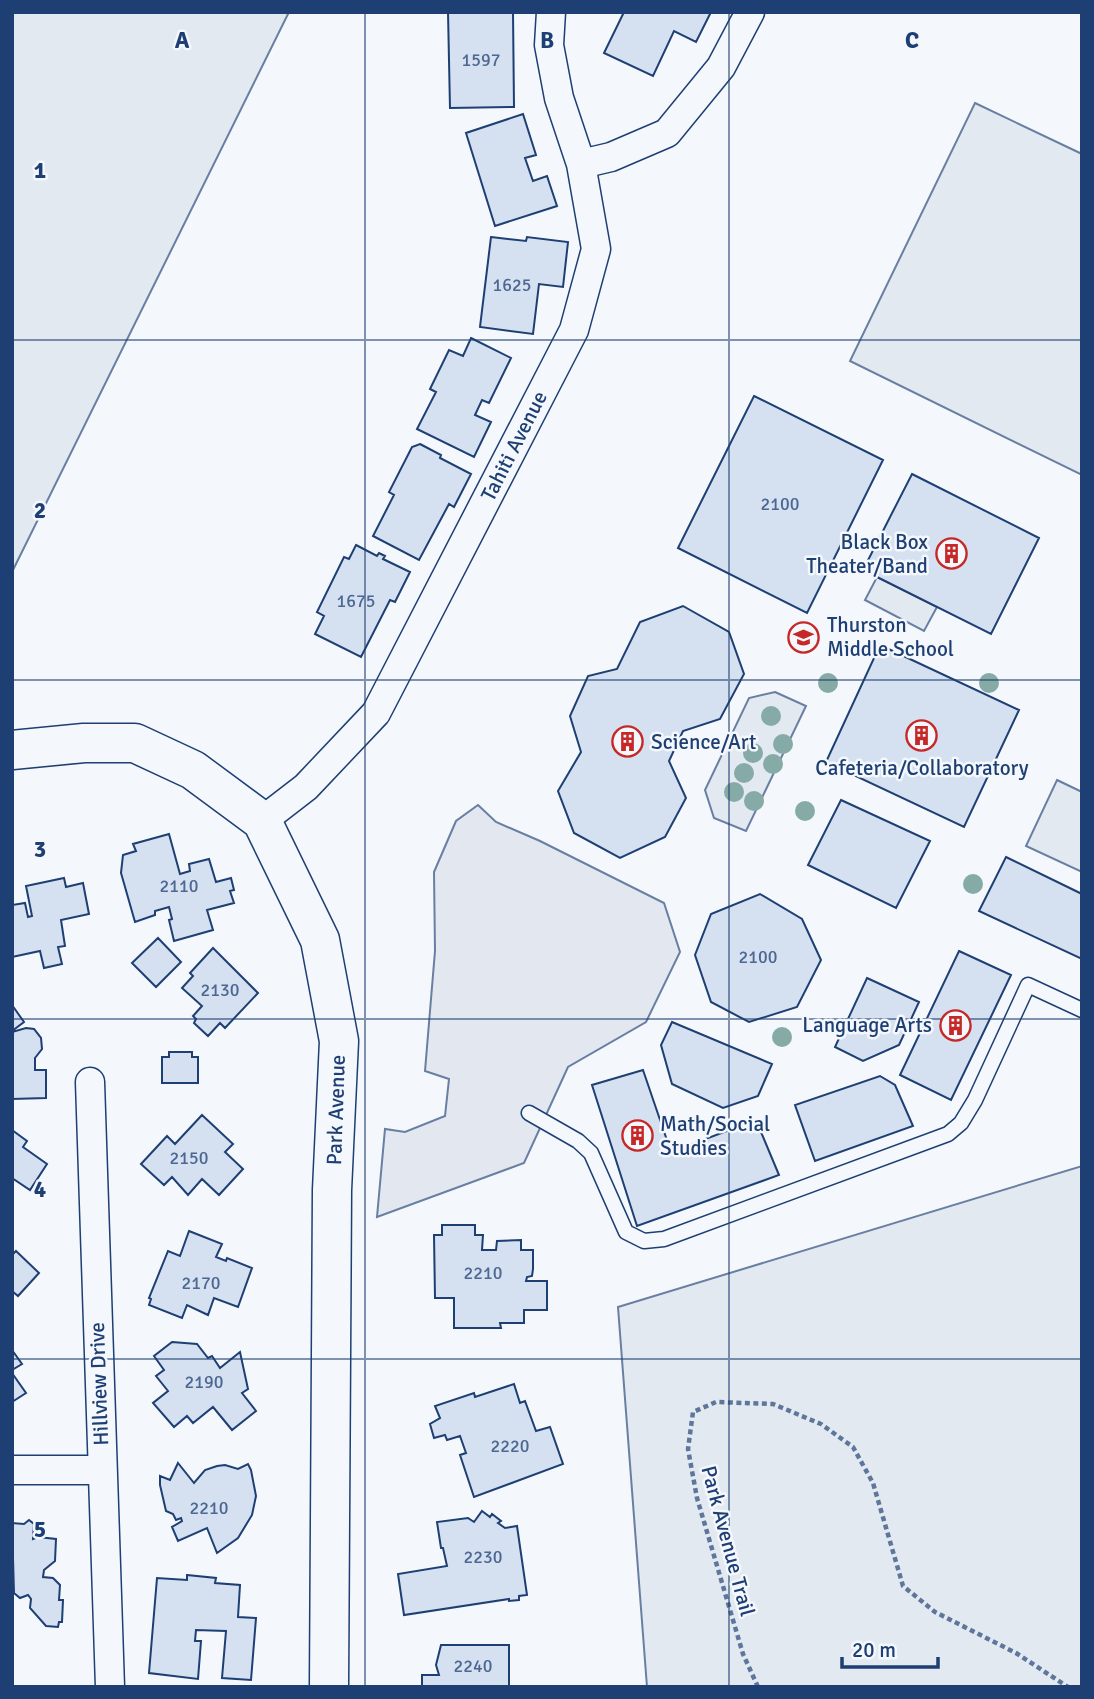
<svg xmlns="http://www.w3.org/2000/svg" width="1094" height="1699" font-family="Signika,sans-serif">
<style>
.green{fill:#e3e9f0;stroke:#687fa3;stroke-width:2}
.parking{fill:#e3e8f0;stroke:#687fa3;stroke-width:2}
.building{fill:#d5e0f0;stroke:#1d3f73;stroke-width:2}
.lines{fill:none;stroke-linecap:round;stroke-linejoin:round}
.service-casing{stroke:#1d3f73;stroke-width:17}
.minor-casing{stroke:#1d3f73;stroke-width:31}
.secondary-casing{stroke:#1d3f73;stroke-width:41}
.path{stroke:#5e769c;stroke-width:4.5;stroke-dasharray:5 3.5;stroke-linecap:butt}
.service{stroke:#f4f7fb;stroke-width:14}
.minor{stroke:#f4f7fb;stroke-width:28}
.secondary{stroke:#f4f7fb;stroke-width:38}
.tree{fill:#86aba6}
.grid{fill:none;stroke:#1d3f73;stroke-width:2;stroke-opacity:0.55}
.labels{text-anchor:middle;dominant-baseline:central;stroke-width:5;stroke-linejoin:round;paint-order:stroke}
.number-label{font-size:18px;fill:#4b6792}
.street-label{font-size:21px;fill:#1d3f73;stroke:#f4f7fb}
.poi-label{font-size:21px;fill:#1d3f73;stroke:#f4f7fb;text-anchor:start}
.grid-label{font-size:23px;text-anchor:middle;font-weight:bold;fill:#1d3f73;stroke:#f4f7fb;stroke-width:5;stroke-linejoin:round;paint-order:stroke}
</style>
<rect width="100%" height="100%" fill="#f4f7fb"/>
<!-- green -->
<path class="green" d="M12,12H289L12,572Z
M975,103L1082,154V475L850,361Z
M877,577L937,607L924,631L865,600Z
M775,692L806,706L746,831L714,818L705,790L749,698Z
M1057,780L1082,792V872L1026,846Z
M1082,1166V1687H647L618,1307Z"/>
<!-- parking -->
<path class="parking" d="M478,805L496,822L540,841L664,903L680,952L646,1022L568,1067L524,1163L377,1217L385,1129L405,1132L445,1116L449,1079L425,1071L435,951L434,872L456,821Z"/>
<!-- building -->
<path class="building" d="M448,12H513L514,107L450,108Z
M624,12H711L696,42L674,31L653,76L604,53Z
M523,114L536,155L525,158L533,181L547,176L557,206L495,226L466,133Z
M491,237L526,241L527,237L568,242L563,287L539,284L533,334L480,327Z
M471,338L511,358L489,403L482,400L475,415L491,422L474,457L417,429L436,392L430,389L449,350L463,356Z
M754,396L883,460L807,613L678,548Z
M420,444L441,455L440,458L471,474L454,507L449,504L419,560L373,536L394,495L389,492L412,447Z
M912,474L1039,538L991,634L863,570Z
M356,545L377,556L379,553L385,556L383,559L410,572L395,602L390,600L361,657L315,634L324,616L317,612L344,557L349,559Z
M683,606L729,632L744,674L720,719L683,731L669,761L686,798L665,837L620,858L574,833L558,791L581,752L570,716L588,676L617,669L640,622Z
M880,645L1019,710L964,827L826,762Z
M841,800L930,841L896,908L808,865Z
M169,834L180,874L190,871L189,864L209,859L216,882L231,878L234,890L230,891L234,903L207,910L213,930L174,941L169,920L172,919L169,907L155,911V915L135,922L121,873L123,855L136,851L133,844Z
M1006,857L1082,894V959L979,911Z
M64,878L66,887L83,883L89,914L61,920L65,946L58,947L62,964L44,968L40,951L12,957V905L25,903L28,917L32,916L26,886Z
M760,894L802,919L821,960L797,1007L749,1022L711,1002L695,955L711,914Z
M158,938L181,962L156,987L132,963Z
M213,948L258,993L225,1028L220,1023L208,1036L194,1023L196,1019L193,1016L202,1006L182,988L193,976L190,973Z
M959,951L1011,975L951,1100L900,1075Z
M867,978L919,1002L899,1045L863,1061L835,1047Z
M12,1005L24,1022L12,1031Z
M672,1022L772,1064L758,1096L723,1108L672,1084L661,1045Z
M26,1028L34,1029L41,1038L42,1049L35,1058V1070H46V1098L12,1099V1032Z
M169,1052H192V1057H198V1083H162V1057H169Z
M643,1070L671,1152L756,1120L779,1175L637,1226L592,1085Z
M880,1076L895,1085L913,1126L815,1161L795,1105Z
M202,1115L233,1144L225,1152L243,1169L219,1195L202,1179L188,1195L172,1177L164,1185L141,1164L167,1136L175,1144Z
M12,1130L27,1141L23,1147L47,1164L30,1190L12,1178Z
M442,1225H475V1235H483L482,1250H496L497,1241L521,1240V1250H533V1269L532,1276L527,1277L526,1281H547V1310H524V1323H500L501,1328H454V1298H435L434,1235H442Z
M189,1231L222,1244L216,1257L226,1261L227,1258L252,1268L238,1307L214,1298L208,1315L187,1305L182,1318L149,1305L151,1299L149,1298L168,1251L180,1256Z
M16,1251L39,1273L18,1296L12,1291V1255Z
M172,1342L197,1344L208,1358L212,1356L220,1368L240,1352L248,1389L242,1393L256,1411L232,1430L213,1407L193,1423L187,1416L174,1427L153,1403L168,1391L156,1376L164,1370L154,1356Z
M12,1350L22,1364L12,1370Z
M12,1373L26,1393L12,1402Z
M514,1384L520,1403L525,1401L536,1431L550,1427L563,1464L474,1497L460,1455L466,1453L460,1436L447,1440L445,1435L434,1438L430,1424L440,1418L435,1406L474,1393L475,1397Z
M178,1463L194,1483L205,1470L217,1466L225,1465L238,1469L248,1464L251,1470L256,1496L252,1515L238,1538L217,1553L207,1528L178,1541L172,1527L182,1521L181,1518L176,1520L173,1514L166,1511L160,1485V1476L170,1480Z
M482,1511L490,1517L492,1514L501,1521L498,1523L505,1528L517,1526L527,1595L519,1596V1600L509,1601V1599L404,1615L398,1574L447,1566L443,1548H441L437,1522L468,1518L474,1522Z
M29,1520L34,1524L33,1539L38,1537L56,1539L55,1561L44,1570L43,1577L53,1578L60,1585L59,1600H63L62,1622H59L58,1627L46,1626L30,1608L31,1599L28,1595L20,1598L14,1593L12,1523L24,1524Z
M187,1575L216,1578L215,1583L240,1585L238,1617L256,1618L251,1680L222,1678L226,1631L196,1630L195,1641H201L198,1679L149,1673L157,1578L187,1580Z
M441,1645H509V1687H422V1675H439L436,1665Z"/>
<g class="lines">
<defs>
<path id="service" d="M529,1113L578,1141L591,1153L626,1232L644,1241L664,1239L948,1134L961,1123L975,1100L1028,985L1082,1010"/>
<path id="minor" d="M581,164L611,157L667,133L721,67L750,12
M262,821L306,787L376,713L574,330L596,249L581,164L559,98L549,45L551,12
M90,1082L110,1687
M12,1470H102"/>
<path id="secondary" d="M12,750L84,743H135L193,770L262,821L320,940L339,1041L332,1190L329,1687"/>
</defs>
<!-- service casing -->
<use href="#service" class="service-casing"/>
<!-- minor casing -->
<use href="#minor" class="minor-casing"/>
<!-- secondary casing -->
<use href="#secondary" class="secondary-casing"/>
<!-- path -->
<path class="path" d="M758,1687L743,1654L697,1498L688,1449L693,1412L716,1402L773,1404L821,1424L853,1447L873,1483L903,1586L935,1612L1016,1653L1068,1687"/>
<!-- service -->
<use href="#service" class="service"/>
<!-- minor -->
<use href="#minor" class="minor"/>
<!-- secondary -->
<use href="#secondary" class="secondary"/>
</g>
<!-- trees -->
<g class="tree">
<circle cx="828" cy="683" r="10"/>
<circle cx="989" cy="683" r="10"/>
<circle cx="771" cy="716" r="10"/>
<circle cx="783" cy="744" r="10"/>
<circle cx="753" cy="753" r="10"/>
<circle cx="773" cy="764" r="10"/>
<circle cx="744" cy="773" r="10"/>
<circle cx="734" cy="792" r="10"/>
<circle cx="754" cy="801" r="10"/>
<circle cx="805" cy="811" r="10"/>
<circle cx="973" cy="884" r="10"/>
<circle cx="782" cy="1037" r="10"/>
</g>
<!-- grid -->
<path class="grid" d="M365,12V1687M729,12V1687M12,340H1082M12,680H1082M12,1019H1082M12,1359H1082"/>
<!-- icons -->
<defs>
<symbol id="building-ring" viewBox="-11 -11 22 22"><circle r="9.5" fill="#f4f7fb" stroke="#c62828" stroke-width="1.5"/><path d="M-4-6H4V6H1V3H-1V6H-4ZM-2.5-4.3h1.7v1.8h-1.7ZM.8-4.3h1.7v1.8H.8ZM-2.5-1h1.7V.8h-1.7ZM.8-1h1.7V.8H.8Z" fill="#c62828"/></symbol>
<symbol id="school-ring" viewBox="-11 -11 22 22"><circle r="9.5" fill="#f4f7fb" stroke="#c62828" stroke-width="1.5"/><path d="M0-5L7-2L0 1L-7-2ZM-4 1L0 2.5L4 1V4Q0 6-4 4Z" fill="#c62828"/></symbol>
</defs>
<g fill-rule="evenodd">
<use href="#building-ring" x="934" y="536" width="35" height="35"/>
<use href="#school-ring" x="786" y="620" width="35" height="35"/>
<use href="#building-ring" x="904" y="718" width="35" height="35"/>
<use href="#building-ring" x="610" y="724" width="35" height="35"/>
<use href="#building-ring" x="938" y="1008" width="35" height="35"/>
<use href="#building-ring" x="620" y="1118" width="35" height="35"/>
</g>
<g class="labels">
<!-- number labels -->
<g class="number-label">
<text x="481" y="60">1597</text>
<text x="512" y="285">1625</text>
<text x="780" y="504">2100</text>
<text x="356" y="601">1675</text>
<text x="179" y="886">2110</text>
<text x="758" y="957">2100</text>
<text x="220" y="990">2130</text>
<text x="189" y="1158">2150</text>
<text x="483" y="1273">2210</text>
<text x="201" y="1283">2170</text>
<text x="204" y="1382">2190</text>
<text x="510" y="1446">2220</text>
<text x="209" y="1508">2210</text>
<text x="483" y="1557">2230</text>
<text x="473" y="1666">2240</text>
</g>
<!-- street labels -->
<g class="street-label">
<text transform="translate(514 446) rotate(-63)">Tahiti Avenue</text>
<text transform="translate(336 1110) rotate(-88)">Park Avenue</text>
<text transform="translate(99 1384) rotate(-92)">Hillview Drive</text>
<text transform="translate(728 1541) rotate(75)">Park Avenue Trail</text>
</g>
<!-- poi labels -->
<g class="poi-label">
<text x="928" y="542" text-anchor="end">Black Box<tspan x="928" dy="24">Theater/Band</tspan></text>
<text x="827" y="625">Thurston<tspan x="827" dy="24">Middle School</tspan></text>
<text x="651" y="742">Science/Art</text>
<text x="922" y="768" text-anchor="middle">Cafeteria/Collaboratory</text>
<text x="932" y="1025" text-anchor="end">Language Arts</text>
<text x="660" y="1124">Math/Social<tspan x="660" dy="24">Studies</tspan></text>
</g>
</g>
<g class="grid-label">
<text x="182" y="48">A</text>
<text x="547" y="48">B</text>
<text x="912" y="48">C</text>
<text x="40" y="178">1</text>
<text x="40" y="518">2</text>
<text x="40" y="857">3</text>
<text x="40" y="1197">4</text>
<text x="40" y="1537">5</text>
</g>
<!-- border -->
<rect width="1094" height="1699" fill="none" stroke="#1d3f73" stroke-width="28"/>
<!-- scale -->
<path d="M842 1657v10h96v-10" fill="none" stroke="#1d3f73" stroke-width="3.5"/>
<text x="852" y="1657" font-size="21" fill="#1d3f73" stroke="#f4f7fb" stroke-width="5" paint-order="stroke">20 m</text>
</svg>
